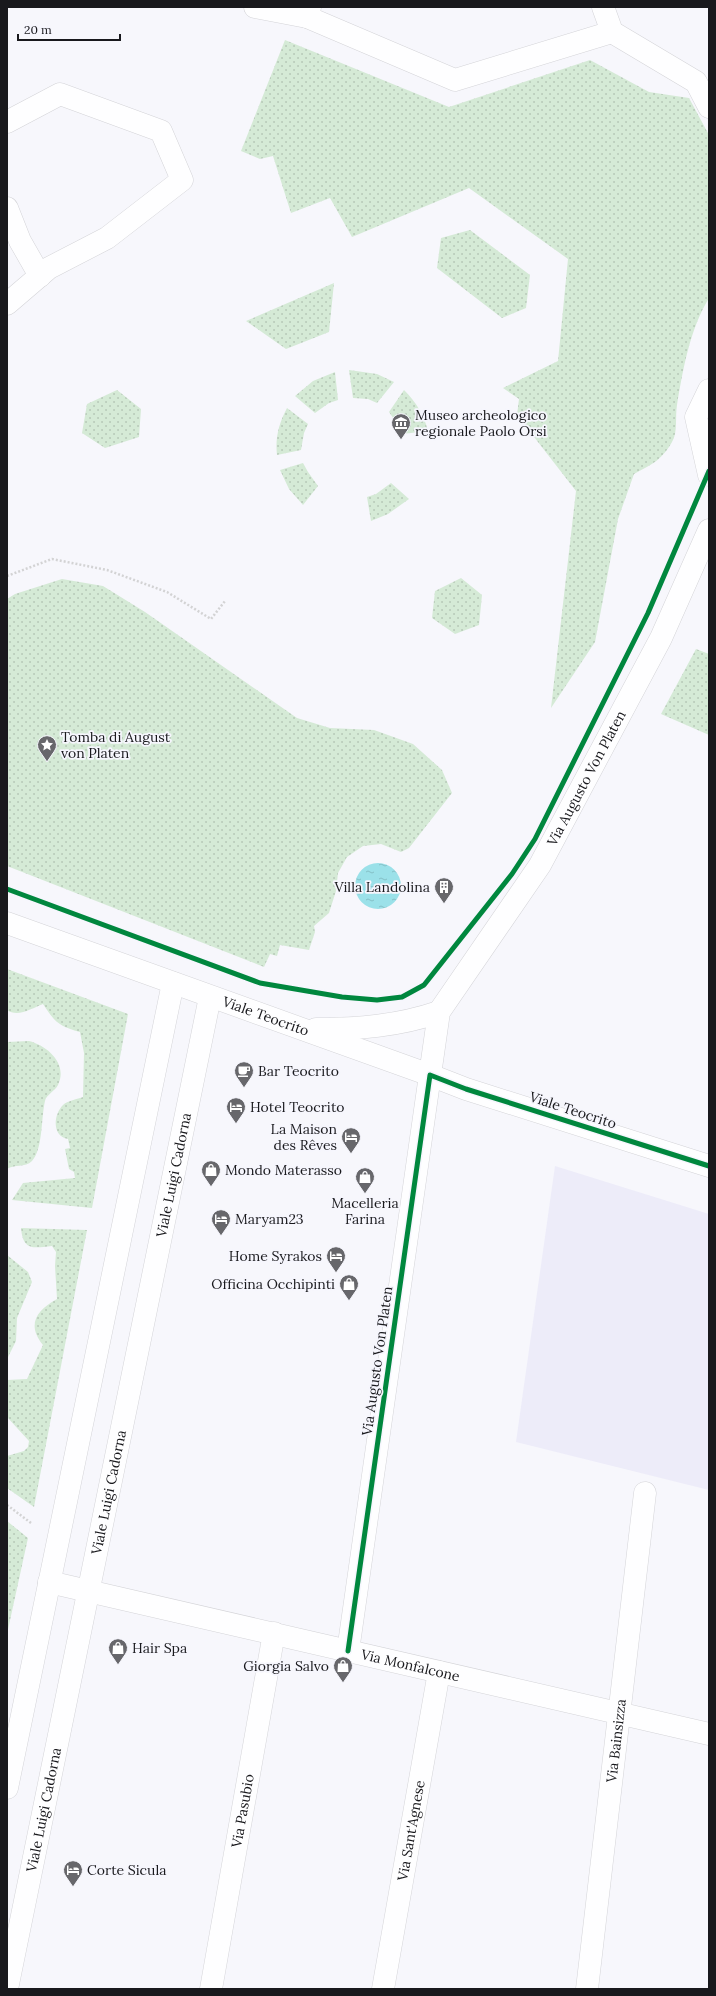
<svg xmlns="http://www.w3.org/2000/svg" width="716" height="1996" font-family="Lora,serif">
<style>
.built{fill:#edecf9}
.grass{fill:url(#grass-dots)}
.water{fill:url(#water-ripples)}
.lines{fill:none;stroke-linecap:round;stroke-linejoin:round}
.minor-casing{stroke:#d4d4d8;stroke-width:23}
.major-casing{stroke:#d4d4d8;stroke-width:23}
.path{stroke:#d3d3d4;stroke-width:2.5;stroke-dasharray:2 2;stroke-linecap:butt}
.minor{stroke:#fefeff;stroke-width:22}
.major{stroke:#fefeff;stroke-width:22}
.cycleway-casing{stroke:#f6f6fd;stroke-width:8}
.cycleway{stroke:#00873e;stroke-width:5}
.labels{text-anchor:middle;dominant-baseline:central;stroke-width:3.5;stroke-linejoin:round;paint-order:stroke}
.poi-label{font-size:14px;fill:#19191d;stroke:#f6f6fd;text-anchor:start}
.street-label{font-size:14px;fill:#19191d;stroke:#f6f6fd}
</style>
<defs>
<pattern id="grass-dots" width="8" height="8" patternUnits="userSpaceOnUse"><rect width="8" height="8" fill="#d5ead6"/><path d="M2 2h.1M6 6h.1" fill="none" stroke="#b6c8b7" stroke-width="1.8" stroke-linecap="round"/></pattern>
<pattern id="water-ripples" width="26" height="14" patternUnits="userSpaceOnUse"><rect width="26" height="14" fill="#9be1e9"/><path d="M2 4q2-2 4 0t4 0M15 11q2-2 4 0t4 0" fill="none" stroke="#85c0c7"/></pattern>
</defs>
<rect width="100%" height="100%" fill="#f7f7fc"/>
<!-- built -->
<path class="built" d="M555,1166L709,1214V1490L516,1442Z"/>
<!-- grass -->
<path class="grass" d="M285,40L449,107L590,60L649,92L689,98L709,135V298C690,329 683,369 677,405C675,416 678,433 672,442C661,461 652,464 634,474L618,519L595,642L551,708L576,491L517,415L519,399L503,388L558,361L568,259L469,188L352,237L330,198L291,213L273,156L260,159L241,151Z
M470,230L530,275L526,308L502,318L437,268L441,238Z
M334,283L329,332L286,349L246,321Z
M349,370L377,374L394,382L377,403L368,399L353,398Z
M335,372L338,400L329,403L315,413L295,396L313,381Z
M117,390L141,409L139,437L105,448L82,433L87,404Z
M404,390C416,402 424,415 428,431L402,434L398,425L389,412Z
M287,408L308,424L304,433L301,450L277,455C275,438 279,423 287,408Z
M303,463L308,472L318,486L303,505L289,489L280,470Z
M391,483L409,499L388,514L371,521L367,497L376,494Z
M461,578L482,595L479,625L455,634L432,618L435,591Z
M62,579L103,586L145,612L297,718L330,728L374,730L413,744L442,770L452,793L409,848L401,852L381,844L363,846L347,857L338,873L336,891L329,913L314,926L315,932L309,950L280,945L277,956L270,954L264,967L7,866V599L15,594Z
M696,649L709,654V735L661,714Z
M7,969L128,1014L92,1208L12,1200L23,1183L75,1178L74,1172L69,1169L65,1149L70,1148L68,1139C52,1137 53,1115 63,1105C67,1101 78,1099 83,1097L84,1053L80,1032C58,1026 55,1022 43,1004C32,1008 18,1018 7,1010Z
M29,1041C48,1046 68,1064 58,1085C55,1091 46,1095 45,1101C41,1118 43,1149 32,1161C25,1168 14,1164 7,1169V1042Z
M21,1228L87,1230L34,1507L7,1488V1456L24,1451L28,1447L29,1441L7,1417V1380L27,1379L43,1345C26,1324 37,1310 57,1299L55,1266L56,1252L52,1246C33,1248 23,1251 21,1228Z
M7,1255L28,1272L32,1282L17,1318L16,1341L7,1359Z
M7,1521L28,1538L7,1634Z"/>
<!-- water -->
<path class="water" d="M355 886a23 23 0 1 1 46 0a23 23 0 1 1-46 0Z"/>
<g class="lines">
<defs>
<g id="minor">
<path d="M255,7L307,17L310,7"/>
<path d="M603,7L612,32L696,82L709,107"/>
<path d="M307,17L455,80L612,32"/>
<path d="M7,122L60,94L161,131L182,180L107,238L49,268L7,304"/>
<path d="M7,208L20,241L40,276"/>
<path d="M709,390L696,417L709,475"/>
<path id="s1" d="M49,1582L709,1734"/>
<path d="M348,1651L430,1075L466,1089L709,1166"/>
<path id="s2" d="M211,1989L274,1633"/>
<path id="s3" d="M383,1989L439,1672"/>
<path id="s4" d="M587,1989L645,1493"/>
</g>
<g id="major">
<path id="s5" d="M7,923L430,1075L439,1012L540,865L661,638L709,530"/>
<path d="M316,1029C358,1029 398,1026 439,1012"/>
<path d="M7,1788L173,983"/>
<path id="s6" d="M7,1989L210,997"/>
</g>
</defs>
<!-- minor casing -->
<use href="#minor" class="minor-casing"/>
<!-- major casing -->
<use href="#major" class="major-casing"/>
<!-- path -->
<path class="path" d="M7,576L52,559L107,570L167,592L211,619L225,601
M7,1505L31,1523"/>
<!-- minor -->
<use href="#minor" class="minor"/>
<!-- major -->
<use href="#major" class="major"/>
<defs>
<path id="cycleway" d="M7,889L260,983L342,997L377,1000L402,997L424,985L512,874L535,839L648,613L709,471
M348,1651L430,1075L466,1089L709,1166"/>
</defs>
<!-- cycleway casing -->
<use href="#cycleway" class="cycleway-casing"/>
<!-- cycleway -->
<use href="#cycleway" class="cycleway"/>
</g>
<!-- icons -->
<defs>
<symbol id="museum-pin" viewBox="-11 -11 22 30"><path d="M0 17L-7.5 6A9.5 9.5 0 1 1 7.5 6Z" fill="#67676b" stroke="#f6f6fd"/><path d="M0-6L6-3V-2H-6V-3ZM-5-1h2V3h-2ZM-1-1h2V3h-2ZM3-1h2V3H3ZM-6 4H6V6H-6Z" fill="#fff"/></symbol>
<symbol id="sight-pin" viewBox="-11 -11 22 30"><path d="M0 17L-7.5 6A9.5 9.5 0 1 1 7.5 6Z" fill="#67676b" stroke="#f6f6fd"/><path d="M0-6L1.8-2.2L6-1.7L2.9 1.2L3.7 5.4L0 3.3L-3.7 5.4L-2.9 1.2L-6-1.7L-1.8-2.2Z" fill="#fff"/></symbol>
<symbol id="building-pin" viewBox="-11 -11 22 30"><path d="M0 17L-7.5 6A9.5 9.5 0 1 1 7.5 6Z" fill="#67676b" stroke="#f6f6fd"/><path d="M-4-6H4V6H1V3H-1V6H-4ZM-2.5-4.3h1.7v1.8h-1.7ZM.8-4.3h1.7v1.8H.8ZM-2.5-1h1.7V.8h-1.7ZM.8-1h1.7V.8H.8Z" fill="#fff"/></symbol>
<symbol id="cafe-pin" viewBox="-11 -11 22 30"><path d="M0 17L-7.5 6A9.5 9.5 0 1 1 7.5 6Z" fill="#67676b" stroke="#f6f6fd"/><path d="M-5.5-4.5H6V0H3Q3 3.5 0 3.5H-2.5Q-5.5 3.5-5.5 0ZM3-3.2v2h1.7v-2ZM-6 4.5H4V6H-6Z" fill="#fff"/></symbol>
<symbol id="hotel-pin" viewBox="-11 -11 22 30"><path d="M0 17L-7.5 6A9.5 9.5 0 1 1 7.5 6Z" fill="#67676b" stroke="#f6f6fd"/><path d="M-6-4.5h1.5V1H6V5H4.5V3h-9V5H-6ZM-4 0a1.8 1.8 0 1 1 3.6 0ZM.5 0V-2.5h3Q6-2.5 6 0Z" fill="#fff"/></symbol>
<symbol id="shop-pin" viewBox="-11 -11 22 30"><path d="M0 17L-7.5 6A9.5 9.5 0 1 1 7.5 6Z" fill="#67676b" stroke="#f6f6fd"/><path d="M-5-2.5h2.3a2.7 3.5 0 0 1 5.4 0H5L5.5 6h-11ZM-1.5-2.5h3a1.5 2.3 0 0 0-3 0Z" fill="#fff"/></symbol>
</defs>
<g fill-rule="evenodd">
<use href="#museum-pin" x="390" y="412" width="22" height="30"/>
<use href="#sight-pin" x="36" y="734" width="22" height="30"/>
<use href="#building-pin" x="433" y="876" width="22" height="30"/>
<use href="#cafe-pin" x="233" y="1060" width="22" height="30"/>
<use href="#hotel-pin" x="225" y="1096" width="22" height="30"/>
<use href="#hotel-pin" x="340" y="1126" width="22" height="30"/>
<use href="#shop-pin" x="200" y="1159" width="22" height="30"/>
<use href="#shop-pin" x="354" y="1166" width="22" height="30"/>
<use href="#hotel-pin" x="210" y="1208" width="22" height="30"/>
<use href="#hotel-pin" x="325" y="1245" width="22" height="30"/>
<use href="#shop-pin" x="338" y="1273" width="22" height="30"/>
<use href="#shop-pin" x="107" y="1637" width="22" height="30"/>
<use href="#shop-pin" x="332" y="1655" width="22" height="30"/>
<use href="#hotel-pin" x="62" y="1859" width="22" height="30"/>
</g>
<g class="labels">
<!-- poi labels -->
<g class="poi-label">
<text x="415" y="415">Museo archeologico<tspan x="415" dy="16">regionale Paolo Orsi</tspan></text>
<text x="61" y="737">Tomba di August<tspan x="61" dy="16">von Platen</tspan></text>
<text x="430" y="887" text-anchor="end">Villa Landolina</text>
<text x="258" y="1071">Bar Teocrito</text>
<text x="250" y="1107">Hotel Teocrito</text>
<text x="337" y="1129" text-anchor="end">La Maison<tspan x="337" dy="16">des Rêves</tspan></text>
<text x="225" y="1170">Mondo Materasso</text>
<text x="365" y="1203" text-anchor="middle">Macelleria<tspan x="365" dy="16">Farina</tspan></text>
<text x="235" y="1219">Maryam23</text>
<text x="322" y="1256" text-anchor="end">Home Syrakos</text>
<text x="335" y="1284" text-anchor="end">Officina Occhipinti</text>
<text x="132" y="1648">Hair Spa</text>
<text x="329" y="1666" text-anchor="end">Giorgia Salvo</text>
<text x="87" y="1870">Corte Sicula</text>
</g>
<!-- street labels -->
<g class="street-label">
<text stroke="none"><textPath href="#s5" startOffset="790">Via Augusto Von Platen</textPath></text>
<text stroke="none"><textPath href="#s5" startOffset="275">Viale Teocrito</textPath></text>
<text transform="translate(573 1110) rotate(18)">Viale Teocrito</text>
<text stroke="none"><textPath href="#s6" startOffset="831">Viale Luigi Cadorna</textPath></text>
<text transform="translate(377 1361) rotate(-82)">Via Augusto Von Platen</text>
<text stroke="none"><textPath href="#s6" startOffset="507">Viale Luigi Cadorna</textPath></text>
<text stroke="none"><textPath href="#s1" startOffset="371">Via Monfalcone</textPath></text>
<text stroke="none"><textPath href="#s4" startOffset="250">Via Bainsizza</textPath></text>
<text stroke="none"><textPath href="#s6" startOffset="183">Viale Luigi Cadorna</textPath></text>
<text stroke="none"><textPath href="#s2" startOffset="181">Via Pasubio</textPath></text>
<text stroke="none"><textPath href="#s3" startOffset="161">Via Sant'Agnese</textPath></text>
</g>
</g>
<!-- border -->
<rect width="716" height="1996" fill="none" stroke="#19191d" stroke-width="16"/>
<!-- scale -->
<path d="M18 34v6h102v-6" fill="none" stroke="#19191d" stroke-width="2"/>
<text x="24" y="34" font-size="12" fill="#19191d" stroke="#f6f6fd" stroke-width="3" paint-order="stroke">20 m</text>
</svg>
